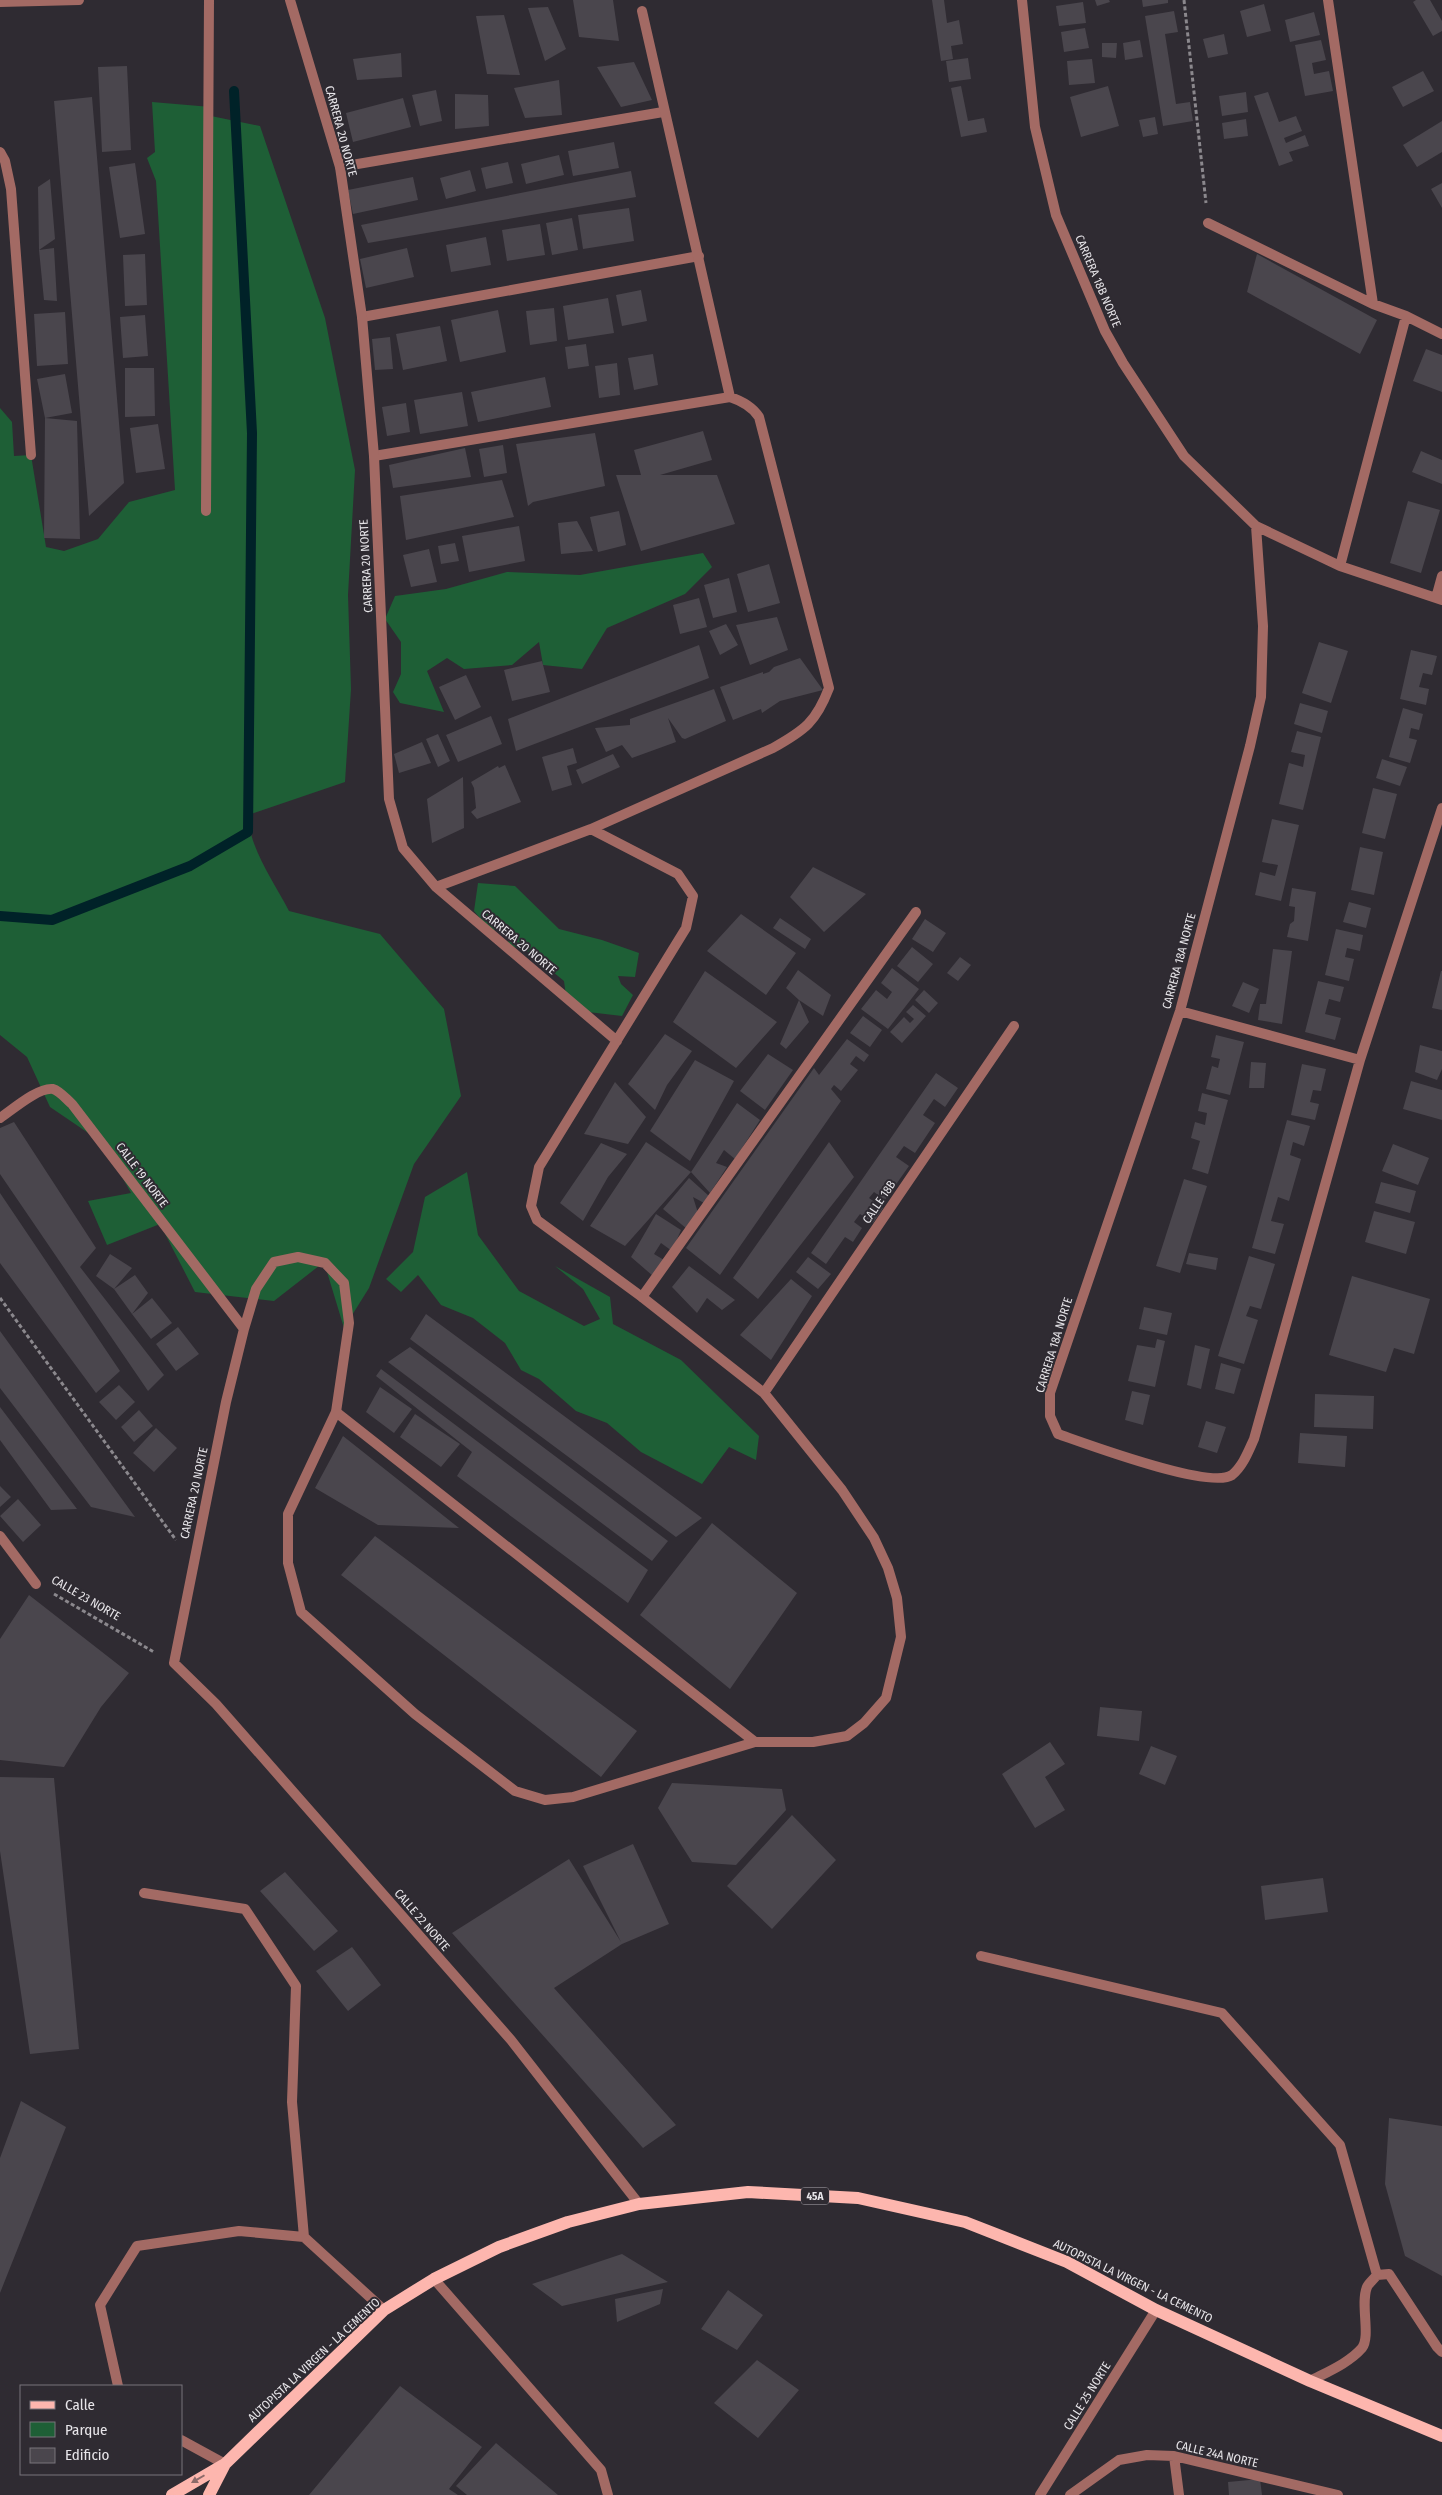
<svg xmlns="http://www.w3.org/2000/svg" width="1442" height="2495" font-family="'Fira Sans Condensed',sans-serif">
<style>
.green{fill:#1e5f36}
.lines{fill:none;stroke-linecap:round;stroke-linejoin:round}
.stream{stroke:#002228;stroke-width:10}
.building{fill:#4a464d}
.path{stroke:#8b888d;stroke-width:3;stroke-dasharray:4 2.5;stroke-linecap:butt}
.service{stroke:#a36a64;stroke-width:10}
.minor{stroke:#a36a64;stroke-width:10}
.primary{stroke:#fdb6ae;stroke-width:12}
.oneway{fill:#8c6a6a}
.labels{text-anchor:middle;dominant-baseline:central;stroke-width:4;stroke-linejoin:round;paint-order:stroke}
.shield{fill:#2f2b32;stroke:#b0adb2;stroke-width:1}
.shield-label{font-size:11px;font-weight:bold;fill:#e7e5e9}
.street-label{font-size:12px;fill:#e7e5e9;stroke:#2f2b32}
</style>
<rect width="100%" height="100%" fill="#2f2b32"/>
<!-- green -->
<path class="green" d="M152,102L211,107V116L260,126L325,318L355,470L348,595L351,689L345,782L248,815C249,848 274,882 289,911L380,934L444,1009L461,1096L414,1164L369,1288L344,1328L324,1262L274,1301L195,1292L160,1224L107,1245L88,1201L131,1193L103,1143L50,1107L27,1057L0,1035V408L12,422L14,456L31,455L46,547L64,551L98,539L129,502L175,490L156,181L147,158L155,152Z
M703,553L712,567L685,594L607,628L582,669L543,665L539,642L512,665L464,669L447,658L427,671L444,712L400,703L393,692L401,674V642L385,619L395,596L446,589L507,572L580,575Z
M478,883L515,886L559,929L602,940L639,953L635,977L618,976L621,984L633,995L622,1016L588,1012L566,996L564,981L530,953L507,944L514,931L501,923L492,932L474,911Z
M467,1172L478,1235L519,1291L584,1326L600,1319L583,1289L555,1266L610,1297L613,1324L681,1360L759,1436L756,1460L729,1447L702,1484L641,1452L607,1423L576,1411L539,1379L521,1370L505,1343L473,1318L441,1305L418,1275L401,1292L386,1279L413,1252L425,1197Z"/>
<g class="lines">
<!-- stream -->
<path class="stream" d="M0,916L52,920L190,866L248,832L252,433L234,91"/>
</g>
<!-- building -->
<path class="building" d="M573,0H613L619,41L579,37Z
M932,0H944L947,23L959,20L963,44L951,46L953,59L941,61Z
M1095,0H1109L1110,2L1097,6Z
M1142,0H1168V3L1143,7Z
M1416,0H1430L1442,21V31L1433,36L1413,2Z
M1083,2L1086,23L1059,26L1056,6Z
M1264,4L1271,31L1247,37L1240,11Z
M548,7L566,49L545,61L528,8Z
M1174,11L1178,32L1165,34L1176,104L1190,102L1193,121L1163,126L1145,16Z
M1314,12L1320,35L1290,42L1285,20Z
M504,15L520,75L487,74L476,16Z
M1085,28L1089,48L1064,52L1061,32Z
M1224,34L1228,54L1208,58L1203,39Z
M1140,40L1143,57L1125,60L1123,43Z
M1321,40L1326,60L1312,63L1314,74L1329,71L1333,91L1305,96L1295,45Z
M1102,43H1117L1116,58L1102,57Z
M401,53L402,77L357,80L353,59Z
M968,58L971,79L949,82L946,61Z
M1092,59L1095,83L1069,85L1067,61Z
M634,62L652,100L621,107L597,67Z
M127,66L131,150L102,152L98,67Z
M1423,71L1434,91L1403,107L1392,87Z
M559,80L562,115L525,118L514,88Z
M961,86L968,121L984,118L987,132L961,137L951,88Z
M1108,86L1119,126L1081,137L1070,97Z
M436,90L442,121L420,126L412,95Z
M1246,92L1248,112L1222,116L1219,96Z
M1268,92L1279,122L1296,116L1302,131L1284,138L1286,143L1305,135L1309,146L1289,152L1293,161L1279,166L1254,96Z
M455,94L488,95L489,126L455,129Z
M92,97L124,483L89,516L54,101Z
M403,98L411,127L353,142L346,113Z
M1155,117L1158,134L1143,137L1139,120Z
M1246,119L1248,136L1224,139L1222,123Z
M1442,121V152L1417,167L1403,145Z
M614,142L619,168L573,176L568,151Z
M559,155L564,175L526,184L521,164Z
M508,162L513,183L486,189L481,168Z
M135,163L145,234L120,238L109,167Z
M470,170L476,191L446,199L440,178Z
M631,171L636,197L368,243L361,225Z
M413,177L418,200L353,214L348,190Z
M50,179L55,239L39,250L54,248L57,301L44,300L39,250L38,187Z
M1442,183V208L1431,189Z
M629,208L634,241L583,249L578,215Z
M572,218L578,250L552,255L546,223Z
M540,224L545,255L507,261L502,230Z
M486,237L491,265L451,272L446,245Z
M407,248L414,277L366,288L360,259Z
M145,254L147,305L125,306L123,255Z
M1257,254L1377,320L1360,354L1247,292Z
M641,290L647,321L622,326L616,295Z
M608,298L614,333L568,340L563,306Z
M554,308L557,341L530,345L526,311Z
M498,310L506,352L460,362L451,320Z
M65,312L68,364L37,366L34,314Z
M145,315L148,356L123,358L120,317Z
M440,326L447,361L403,370L396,334Z
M390,337L393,369L375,370L372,339Z
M586,344L589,366L568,369L565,347Z
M1426,349L1442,355V392L1413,381Z
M653,354L658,385L634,390L628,358Z
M617,363L620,395L599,398L595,366Z
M125,368H154L155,416L125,417Z
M65,374L72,413L45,418L37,379Z
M545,377L551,407L478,422L471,392Z
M462,392L468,426L420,434L414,400Z
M406,403L410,432L387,436L382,407Z
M45,418L77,421L80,539L44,538Z
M158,424L165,469L136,473L130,428Z
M703,431L712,460L660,475H717L735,524L641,551L616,475H641L634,450Z
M595,433L605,486L533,502L528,506L516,444Z
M503,445L507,473L484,477L479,449Z
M465,448L471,477L393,488L389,465Z
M1421,451L1442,460V484L1412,472Z
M502,480L514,517L406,540L400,496Z
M1408,501L1440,510L1421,573L1390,563Z
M619,511L626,545L598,552L590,517Z
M577,521L593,551L561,554L558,523Z
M519,526L525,561L469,572L462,536Z
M455,543L459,561L441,564L438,546Z
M429,549L437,582L411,587L403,555Z
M769,564L780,603L748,612L737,574Z
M729,578L737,612L713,618L704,585Z
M699,598L707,627L680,634L673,605Z
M777,617L788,650L750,665L736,625Z
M726,624L738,645L720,655L709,631Z
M1319,642L1348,651L1331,703L1302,693Z
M699,645L709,678L516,751L508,719Z
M1411,650L1437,656L1432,675L1423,673L1419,687L1429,689L1426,705L1400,699Z
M800,658L823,690L780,701L762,713L761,709L733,720L720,687L763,672V674L769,672L774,667Z
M542,661L550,692L512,701L504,670Z
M466,675L481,707L455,720L439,687Z
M714,689L726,721L685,739L682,738L668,718L676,742L632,758L622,745L606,752L595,728L630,725V719Z
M1300,703L1328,711L1322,733L1294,724Z
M1403,708L1423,714L1419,730L1411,728L1409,738L1417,740L1410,763L1389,757Z
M491,716L502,744L458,762L446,735Z
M1297,731L1321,737L1303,810L1279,804L1289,763L1303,767L1305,755L1291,752Z
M438,734L450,761L438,767L426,739Z
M422,742L431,763L399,773L394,754Z
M573,748L577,763L567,766L572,785L552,791L542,757Z
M613,754L620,767L582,784L576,770Z
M1382,759L1407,767L1400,786L1376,778Z
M505,765L521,802L477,819L471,812L476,808L474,788L471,782L498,766L499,768Z
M463,777L464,828L432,843L427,799Z
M1373,788L1397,794L1385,839L1362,833Z
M1272,819L1299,825L1281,901L1255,895L1260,872L1275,876L1278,865L1262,862Z
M1360,847L1383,852L1374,895L1351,890Z
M813,867L866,894L824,932L790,897Z
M1292,888L1316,892L1308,941L1287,937L1290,924L1294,921L1295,907L1289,906Z
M1349,902L1371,908L1366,928L1343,922Z
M741,914L796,953L766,995L707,951Z
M780,918L811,939L805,949L773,928Z
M925,919L946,933L933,952L912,939Z
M1336,929L1363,935L1360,951L1347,948L1345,957L1354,959L1349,981L1325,975Z
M912,947L933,964L918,982L897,966Z
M1273,949L1292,951L1282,1024L1258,1020L1260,1004H1266Z
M960,957L971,965L958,981L947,973Z
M892,968L919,989L888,1029L861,1009L876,990L887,999L892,992L881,983Z
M798,970L831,995L823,1016L799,1000L809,1022L786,1049L780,1044L799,1000L786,988Z
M705,971L777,1022L736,1068L673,1022Z
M1441,971H1442V1010L1432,1008Z
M1318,981L1344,987L1340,1002L1329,999L1325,1014L1341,1018L1335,1040L1305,1032Z
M1243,982L1259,989L1249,1013L1232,1006Z
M924,990L938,1003L929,1013L915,1000Z
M913,1005L926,1016L902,1043L890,1032L904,1017L910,1023L914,1019L906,1012Z
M863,1016L882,1030L870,1047L850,1033Z
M665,1034L692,1051L667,1085L655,1110L628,1084Z
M1216,1035L1244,1042L1230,1095L1206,1089L1212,1066L1218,1068L1220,1059L1211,1057Z
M847,1039L869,1055L864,1062L856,1056L850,1064L858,1070L841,1091L834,1085L831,1089L841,1101L720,1275L686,1248L814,1068L819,1075Z
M1420,1045L1442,1051V1069L1437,1080L1415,1072Z
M768,1054L793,1070L765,1110L740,1091Z
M695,1060L734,1081L690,1161L650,1131Z
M1251,1062L1266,1063L1264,1088H1249Z
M1302,1064L1326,1069L1321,1091L1313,1090L1310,1102L1319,1104L1315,1120L1291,1115Z
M936,1073L958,1088L945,1107L934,1099L923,1115L935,1123L915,1153L904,1146L896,1157L909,1166L885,1200L874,1192L869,1198L883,1208L873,1223L860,1214L854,1222L862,1228L853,1242L845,1237L826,1264L811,1253Z
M1411,1081L1442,1090V1120L1403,1109Z
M615,1082L646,1117L628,1144L584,1134Z
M1202,1093L1228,1100L1208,1174L1192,1169L1200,1141L1191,1138L1195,1122L1205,1125L1207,1113L1198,1111Z
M737,1103L760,1120L735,1159L724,1150L716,1163L727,1167L710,1193L691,1172Z
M1287,1120L1310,1126L1304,1146L1293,1142L1290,1155L1301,1159L1289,1201L1278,1197L1271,1221L1284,1224L1275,1254L1252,1248Z
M14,1122L96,1248L80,1267L164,1375L148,1391L0,1174V1128Z
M646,1142L691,1172L625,1246L590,1226Z
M829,1142L854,1177L758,1299L733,1278Z
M601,1143L627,1154L608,1177L583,1221L560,1203Z
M1393,1144L1429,1158L1418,1185L1382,1171Z
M689,1178L709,1196L704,1203L693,1197L698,1213L687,1229L663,1209Z
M1184,1179L1207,1186L1180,1273L1156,1266Z
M1381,1182L1416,1191L1410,1213L1375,1203Z
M0,1193L120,1371L96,1393L0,1263Z
M1374,1211L1415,1222L1406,1254L1365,1242Z
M656,1214L681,1230L672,1251L661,1243L654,1254L664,1260L653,1276L631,1257Z
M1189,1253L1218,1258L1216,1270L1186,1264Z
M110,1254L132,1268L114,1289L96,1276Z
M1249,1256L1275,1264L1261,1309L1250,1306L1246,1316L1258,1320L1244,1364L1218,1356Z
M808,1257L831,1274L818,1289L796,1272Z
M689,1266L735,1300L722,1310L707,1298L697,1313L672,1287Z
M135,1275L148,1293L132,1314L114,1289Z
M1352,1276L1430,1299L1414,1354L1394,1348L1386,1372L1329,1355Z
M791,1279L812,1296L771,1360L740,1335Z
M152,1298L172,1323L151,1339L132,1314Z
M1144,1307L1172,1313L1167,1335L1139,1329Z
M426,1314L702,1518L676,1537L410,1339Z
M178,1327L199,1354L176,1371L156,1344Z
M0,1331L135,1517L91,1507L0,1388Z
M1157,1339L1165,1341L1155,1387L1128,1381L1137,1345L1155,1348Z
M1195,1345L1210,1349L1201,1389L1187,1385Z
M410,1347L668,1541L652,1561L388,1362Z
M1221,1363L1241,1369L1234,1394L1215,1389Z
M381,1369L648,1570L628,1603L457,1476L472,1452L376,1376Z
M119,1385L135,1402L116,1420L99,1402Z
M380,1387L412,1409L394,1433L366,1412Z
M1132,1391L1150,1395L1143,1425L1125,1420Z
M1315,1394L1374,1396L1373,1429L1314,1427Z
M0,1407L77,1509L51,1510L0,1440Z
M139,1410L153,1426L134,1442L121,1427Z
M415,1414L460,1444L441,1467L400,1437Z
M1206,1421L1226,1427L1217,1453L1198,1447Z
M156,1428L177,1448L154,1472L133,1453Z
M1300,1433L1347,1436L1345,1467L1298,1463Z
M343,1436L459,1528L378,1525L315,1488Z
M0,1486L11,1497L0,1507Z
M18,1499L41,1525L23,1542L0,1516Z
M712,1523L797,1593L730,1689L640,1615Z
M375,1536L637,1731L601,1777L341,1575Z
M29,1595L129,1673L101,1707L64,1767L0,1760V1639Z
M1100,1707L1142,1711L1139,1741L1097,1736Z
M1050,1742L1065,1764L1045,1777L1065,1810L1035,1828L1002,1774Z
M1151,1746L1177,1756L1165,1785L1139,1774Z
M0,1777L54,1778L79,2049L30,2054L0,1851Z
M672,1783L782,1789L786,1810L736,1865L692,1862L658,1808Z
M792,1815L836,1860L772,1929L727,1886Z
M633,1844L669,1924L622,1944L554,1988L676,2125L643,2148L452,1933L569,1859L621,1942L583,1866Z
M285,1872L338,1931L314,1951L260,1891Z
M1323,1878L1328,1912L1265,1920L1261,1886Z
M352,1947L381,1985L348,2011L316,1971Z
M21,2101L66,2127L0,2293V2158Z
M1389,2118L1442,2126V2276L1405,2256L1385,2184Z
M622,2254L668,2282L562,2306L532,2284Z
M663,2289L660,2304L617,2322L615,2299Z
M728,2290L763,2315L737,2350L701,2329Z
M757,2360L799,2390L758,2438L714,2403Z
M400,2386L482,2447L449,2489L458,2495H309Z
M496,2443L558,2495H467L456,2486Z
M1260,2479L1262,2495H1229L1228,2482Z"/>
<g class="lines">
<!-- path -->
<path class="path" d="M1184,0L1206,203
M0,1298L176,1540
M54,1594L154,1652"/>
<!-- service -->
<path class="service" d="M340,167L663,112
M362,317L699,256
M374,456L730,397
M642,1297L916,912
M336,1412L755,1742
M144,1893L245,1909L296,1986L292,2102L304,2237L384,2310
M981,1956L1222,2013L1340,2145L1377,2275
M434,2279L601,2470L608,2495
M1310,2381C1327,2372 1349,2363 1362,2348C1371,2336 1360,2304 1367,2287C1369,2283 1374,2279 1377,2275L1389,2274L1437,2347L1442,2352
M118,2386L100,2305L137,2246L239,2231L304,2237
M181,2440L225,2464"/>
<!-- minor -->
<path class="minor" d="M290,0L340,167L362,317L374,456L389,799L403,848L436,887L617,1041
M1022,0L1035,127L1056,215L1105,331L1123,363L1184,456L1256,526L1340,566L1442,600
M1328,0L1373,304
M0,2L79,0
M0,152L5,161L11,189L31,455
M1208,223L1373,304L1406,316L1442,334
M206,511L209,0
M1256,526L1263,626L1261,697L1250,746L1180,1011L1050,1393V1416L1058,1434C1087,1444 1210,1490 1232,1475C1243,1466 1248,1452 1254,1439L1360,1060L1442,808
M1340,566L1406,316
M1436,598L1442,576
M591,829L678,874L693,896L686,928L539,1167L531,1206L537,1220L642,1297L764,1393L842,1490L874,1538L888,1568L897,1598L901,1637L886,1698L864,1723L847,1736L813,1742H755L573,1797L545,1800L515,1791L415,1714L301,1612L288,1563V1514L336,1412L349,1323L344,1283L325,1263L298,1257L274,1262L256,1289L244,1329L226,1402L174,1663L216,1704L511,2040L639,2204
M436,887L591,829L773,748C805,730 816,722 829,688L759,417C752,406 742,401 730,397L642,11
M1180,1011L1360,1060
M0,1118C12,1110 38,1087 53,1089C60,1091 66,1099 72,1104L244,1329
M764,1393L1014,1026
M0,1536L36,1584
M1174,2456L1179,2495
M1040,2495L1156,2310
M1070,2495L1119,2460L1147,2455L1174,2456L1338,2495"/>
<!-- primary -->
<path class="primary" d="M172,2495L225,2464L384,2310L434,2279L499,2247L568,2222L639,2204L748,2192L858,2198L965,2222L1067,2262L1156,2310L1310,2381L1442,2436
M209,2495L225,2464"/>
</g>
<!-- one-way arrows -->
<defs><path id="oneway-solid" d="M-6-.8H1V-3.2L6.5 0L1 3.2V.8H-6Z" transform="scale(1.25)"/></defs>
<use class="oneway" href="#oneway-solid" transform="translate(198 2479) rotate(150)"/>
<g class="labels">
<!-- shield labels -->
<rect class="shield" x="801" y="2187.5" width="28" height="17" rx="4"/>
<g class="shield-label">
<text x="815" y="2196">45A</text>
</g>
<!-- street labels -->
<g class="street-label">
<text transform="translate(341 131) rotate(75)">CARRERA 20 NORTE</text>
<text transform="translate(1098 281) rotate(67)">CARRERA 18B NORTE</text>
<text transform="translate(366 566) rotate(-93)">CARRERA 20 NORTE</text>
<text transform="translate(519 942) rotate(40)">CARRERA 20 NORTE</text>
<text transform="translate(1179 961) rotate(-75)">CARRERA 18A NORTE</text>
<text transform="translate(142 1175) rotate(53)">CALLE 19 NORTE</text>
<text transform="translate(879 1202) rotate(-56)">CALLE 18B</text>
<text transform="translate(1054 1345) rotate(-73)">CARRERA 18A NORTE</text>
<text transform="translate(194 1493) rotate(-78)">CARRERA 20 NORTE</text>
<text transform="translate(86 1598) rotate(30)">CALLE 23 NORTE</text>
<text transform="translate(422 1920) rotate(49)">CALLE 22 NORTE</text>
<text transform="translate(1133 2281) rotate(26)">AUTOPISTA LA VIRGEN - LA CEMENTO</text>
<text transform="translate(314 2360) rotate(-43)">AUTOPISTA LA VIRGEN - LA CEMENTO</text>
<text transform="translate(1087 2396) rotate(-58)">CALLE 25 NORTE</text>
<text transform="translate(1217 2454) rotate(13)">CALLE 24A NORTE</text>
</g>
</g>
<!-- legend -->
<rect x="20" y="2385" width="162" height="90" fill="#2f2b32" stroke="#79757b"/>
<rect x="30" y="2401" width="25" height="8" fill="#fdb6ae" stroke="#79757b"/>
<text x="65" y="2410" font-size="15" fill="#e7e5e9">Calle</text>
<rect x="30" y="2422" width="25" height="15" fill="#1e5f36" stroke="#79757b"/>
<text x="65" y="2435" font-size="15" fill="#e7e5e9">Parque</text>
<rect x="30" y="2448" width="25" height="15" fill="#4a464d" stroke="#79757b"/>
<text x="65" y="2460" font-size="15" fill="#e7e5e9">Edificio</text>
</svg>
